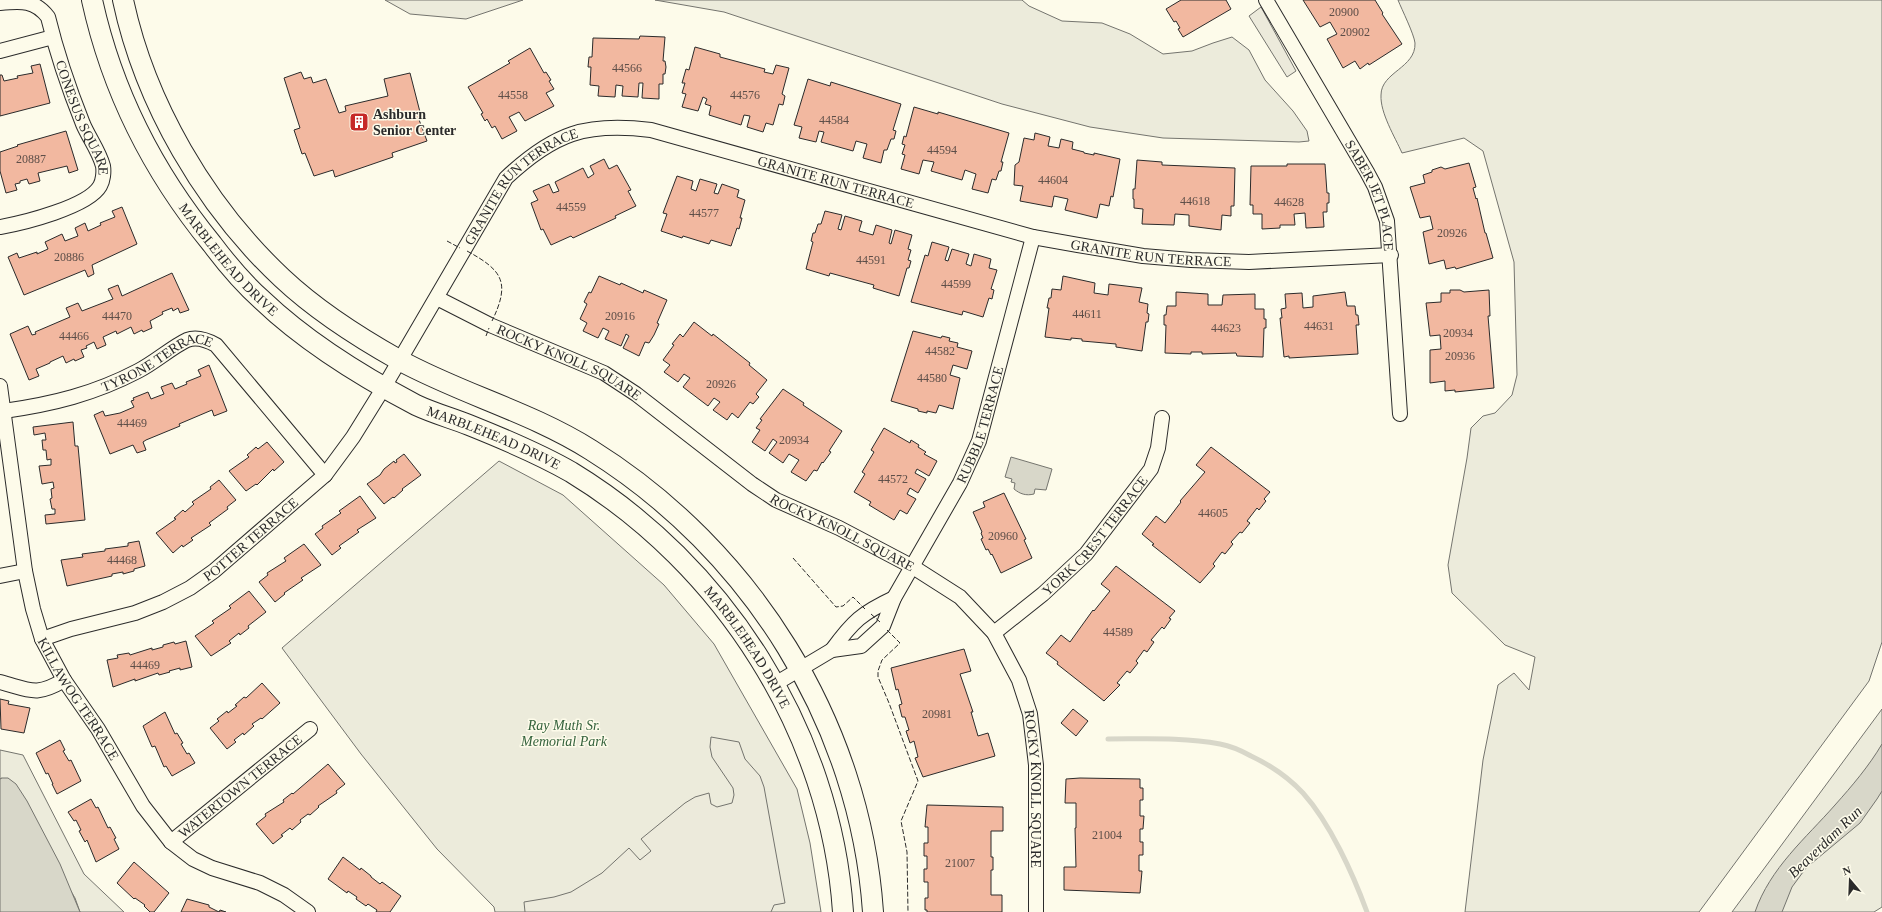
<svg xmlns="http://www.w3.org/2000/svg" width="1882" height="912" font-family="'Times New Roman',serif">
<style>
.green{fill:#ecebdb;stroke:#74746e}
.parking{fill:#eceadb;stroke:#74746e}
.water{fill:#d8d7c9;stroke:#74746e}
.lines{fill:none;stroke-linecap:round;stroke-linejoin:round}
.stream{stroke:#d8d7c9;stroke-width:5}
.building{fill:#f2b8a0;stroke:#2b2b2b}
.street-casing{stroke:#2b2b2b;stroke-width:16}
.secondary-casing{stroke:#2b2b2b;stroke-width:22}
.street{stroke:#fdfbea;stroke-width:14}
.secondary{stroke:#fdfbea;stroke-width:20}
.fence{stroke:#2b2b2b;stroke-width:1;stroke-dasharray:5 2;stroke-linecap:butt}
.labels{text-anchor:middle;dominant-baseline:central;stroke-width:3;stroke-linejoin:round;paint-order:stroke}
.number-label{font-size:12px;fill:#5d4e48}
.poi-label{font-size:14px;font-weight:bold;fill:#2b2b2b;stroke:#fdfbea;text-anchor:start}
.street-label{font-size:14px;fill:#2b2b2b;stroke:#fdfbea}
.park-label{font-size:14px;font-style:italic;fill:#34623c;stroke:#fdfbea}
.water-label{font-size:15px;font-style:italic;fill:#2b2b2b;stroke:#fdfbea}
</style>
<rect width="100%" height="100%" fill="#fdfbea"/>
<!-- green -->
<path class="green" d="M385,0H523L466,19L410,14Z
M655,0H1022L1029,6L1062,21L1102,23L1130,34L1163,54L1192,51L1213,43L1232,37L1249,50L1265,80L1293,111L1307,131L1309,141L1299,142L1163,138L1090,127L1002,104L724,12Z
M1398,0H1882V642L1869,681L1699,912H1465L1483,760L1498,685L1514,673L1529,690L1535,657L1505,645L1452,593L1448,565L1467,458L1471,428L1483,416L1495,413L1512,395L1517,375L1514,262L1483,151L1464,138L1402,153C1395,137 1380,113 1381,95C1381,72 1416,68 1415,43C1414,34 1402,10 1398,0Z
M499,461L563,495L664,585L714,644L797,789L810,843L821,912H495L494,907L437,849L361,754L282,648Z
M1882,709V907L1874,912H1732Z
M0,750L23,755L84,874L124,912H80L75,898L2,778L0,779Z"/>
<!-- parking -->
<path class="parking" d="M1261,7L1296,71L1287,77L1249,16Z
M711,737L739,742L745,759L760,776L764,787L785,903L774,905L771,912H525L524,902L554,897L571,892L602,873L629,848L640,860L651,851L641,839L685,803L695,797L709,793L711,804L717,807L732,803L734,795L733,788L712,757L710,747Z"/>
<!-- water -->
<path class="water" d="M1011,457L1052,469L1046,490L1035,489L1034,494C1026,496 1020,494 1014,489L1015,483L1011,482L1012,479L1005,477Z
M1882,744V791L1877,799L1860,823L1806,868L1792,887L1782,912H1755C1770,868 1806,838 1835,805C1852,786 1869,766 1882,744Z
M2,778H8L16,784L27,801L60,864L80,912H0V779Z"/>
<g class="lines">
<!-- stream -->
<path class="stream" d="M1108,739C1145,739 1184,737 1220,744C1231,746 1242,751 1251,756C1270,765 1288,777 1303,793C1330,823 1353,874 1367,912"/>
</g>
<!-- building -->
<path class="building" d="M1181,0H1226L1231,9L1183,37L1178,29L1180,28L1176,21L1174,22L1166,9Z
M1303,0H1375L1383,13L1382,14L1402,44L1369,65L1368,63L1360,69L1355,61L1343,68L1327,39L1337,34L1330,22L1320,27Z
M640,36L665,37L663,61H665L666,67L665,74H663V84H659V99L642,98L643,83H639L638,97L622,96L623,86L616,85L615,97L598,96L599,86L590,85L591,67H588L589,57H592L593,38L639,39Z
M695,47L720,54V57L765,69L764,72L773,74L776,65L789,68L782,94L785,96L783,105L779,104L773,125L766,123L763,132L747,127L750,116L744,115L741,125L709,115L711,106L705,104L707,99L703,97L698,111L682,107L686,94L682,93L685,83H682L686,69L689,70Z
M530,48L544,73L546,72L551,80L549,81L554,89L546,93L554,106L525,121L519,112L509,117L517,131L502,139L495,126L492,128L487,119L485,121L481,114L483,113L468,87L510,63L508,61Z
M40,64L50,103L0,116V75H2L4,81L18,78L17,76L33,73L31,66Z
M301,72L304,79L311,77L313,83L326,79L339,113L346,111L345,106L388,96L384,79L410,73L421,116L418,117L427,141L392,153L393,157L335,177L333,170L314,176L305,153L302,154L294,130L300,128L284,78Z
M808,79L830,86L831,82L901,104L893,130L896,131L894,139H891L887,150H884L881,163L863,158L867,144L856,141L853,151L821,142L824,132L819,131L816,142L799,138L802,127L794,125Z
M914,107L938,114V112L1009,133L1001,162H1003L1001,171H999L996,180L992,179L988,193L972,189L976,174L965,170L962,180L931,171L934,162L923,160L919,174L901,169L905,155L902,154L905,145L902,144L904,136L906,137Z
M66,131L78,170L69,173L67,166L38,173L40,181L29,184L27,179L20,181V183L15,184L17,190L6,193L0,171V152L18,146L17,145Z
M1035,133L1050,137L1048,146L1059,148L1061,139L1073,142L1072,149L1084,152V153L1094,155V153L1120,159L1113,197L1111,196L1109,206L1100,204L1097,218L1065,210L1068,199L1054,196L1052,207L1020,201L1023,186L1014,185L1015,165L1019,162L1024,138L1034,140Z
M604,159L609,169L617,165L631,190L628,191L636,206L615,216L616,218L573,238L571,236L551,245L543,229L541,230L531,203L538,200L533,191L549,184L553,193L559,191L555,182L583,168L588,178L594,174L590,166Z
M1137,160L1162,162V165L1235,168L1234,206H1231V216L1222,215L1221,230L1189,226V215L1175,214L1174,225L1142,224L1143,209L1134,208V199H1133V189H1135Z
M1469,163L1476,187L1473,188L1476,199L1477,198L1485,233H1486L1493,258L1456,269L1455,267L1446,269L1444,260L1429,264L1423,232L1433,229L1430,216L1420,218L1410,187L1425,183L1423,175L1432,172V170L1441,167L1445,169Z
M1287,164H1325L1327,193H1329V203H1327V212H1323L1324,227L1306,228L1305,213L1294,214L1295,225H1280V228L1262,229V214H1253V205H1250L1251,166H1287Z
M677,176L693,181L691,189L696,191L700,179L717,184L714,193L718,194L722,184L739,190L737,197L745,200L740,218H742L739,229L737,228L731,246L711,240L709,244L683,236L682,238L661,231L667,214L663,213Z
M122,207L137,244L92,265L94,274L88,277L85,270L24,295L8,257L17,253L19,258L37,252V254L48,249L45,242L62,234L65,241L78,236L75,228L85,223L88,231L101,225L100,223L115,217L112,211Z
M825,211L842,215L838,229L841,230L845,216L862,221L859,231L873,235L876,225L892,230L889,243L891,244L895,230L912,235L908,249L911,250L908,260L911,261L909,268H907L899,296L873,288L874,285L830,273L829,276L806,269L813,242L811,241L813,233H815L818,224H821Z
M932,242L949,247L945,260L948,261L952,249L969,254L966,264L971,266L974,254L991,259L989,268L997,270L991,289L994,290L992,299L989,298L983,317L963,311L962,315L911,302L925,255L928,256Z
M172,273L189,310L180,313L178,308L173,311L172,308L162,312L163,314L150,321L152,328L143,332L142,330L134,334L131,327L117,334L116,331L103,337L106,345L97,349L94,342L86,346L87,348L81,350L84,357L75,361L74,359L66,363L63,356L50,362V363L36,369L39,376L29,380L10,334L28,326L32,335L36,334L35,332L70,317L66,308L78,303L82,311L113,299L108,289L118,285L122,296Z
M599,276L620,285L621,283L643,293L644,290L667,300L657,323L659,324L654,335L649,343L645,342L639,356L623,348L629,336L626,334L621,346L605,339L609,331L603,328L598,338L583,331L587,323L580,319L587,304L584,302L589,292L591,293Z
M1063,276L1095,283L1094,293L1108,295L1109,284L1142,288L1139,302L1148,304L1147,313L1149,314L1148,322H1146L1142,351L1116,347V344L1082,341V339L1071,338V340L1045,337L1049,308H1047L1049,298H1051L1052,289L1061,290Z
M1450,290H1460L1464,292L1489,290L1490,316H1488L1494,388L1455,392V390L1445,391V381L1430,383V350L1441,349L1440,335L1430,336L1426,303L1441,302V293H1450Z
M1176,292L1208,294V305H1222L1223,295L1255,294V309H1264V319H1266V328H1264L1263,357L1237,356L1236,353L1202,354V352H1191V354L1165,353L1166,325H1164V315H1166L1167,306H1176Z
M1345,292L1347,306H1355L1356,315H1358L1359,325H1356L1358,354L1289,358V356L1284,357L1280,318H1282L1281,309L1286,308L1285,294L1302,293L1303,308L1313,307V296Z
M694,322L712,336L713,334L750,363L749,365L767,380L756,394L759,397L753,404L750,402L738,418L732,413L727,420L713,410L720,402L714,398L708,406L683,387L690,378L684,374L678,382L664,372L670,365L663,360L674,345L672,344L680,334L683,337Z
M913,331L941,338L942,336L950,338L949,341L958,343L957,347L972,351L967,369L953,365L950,375L960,378L953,409L939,405L936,413L927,411V413L918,411V409L891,401Z
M209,365L227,411L214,416L212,410L179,424L180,426L146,440L143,442L146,450L137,453L133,445L110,454L94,415L103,411L105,416L120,413L134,407L131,401L134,400L133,398L148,392L151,399L164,394L161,387L172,383L175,389L187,384L186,382L201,376L198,370Z
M783,389L804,403L803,405L842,431L829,451L831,452L823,463L822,462L817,471L814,470L806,481L791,472L799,460L789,454L783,463L769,453L777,442L773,439L765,451L752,442L760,430L756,428L762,420L760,419Z
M73,422L75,446H78L85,520L46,524L45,515L55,514V509H52L50,499L52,498L51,489L54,488L53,482L42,484L39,466L51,465V459L47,460L46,450H43L42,440H46L45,433L34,435L33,427Z
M884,428L910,443L911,440L919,445L918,447L926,452L924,454L937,461L929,476L917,469L915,473L926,479L918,493L910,488L907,494L916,499L907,514L900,510L894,520L869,505L871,502L854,492L865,474L862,472L874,452L871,450Z
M267,442L284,462L274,471L273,469L257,485L256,484L246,491L229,471L249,457L247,455L256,447L258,449Z
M1211,447L1270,492L1264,499L1266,501L1259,510L1257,508L1247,521L1250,523L1242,533L1240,532L1231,542L1233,544L1225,554L1222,552L1213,564L1215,566L1200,583L1152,545L1154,544L1142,534L1156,516L1165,523L1181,502L1180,501L1205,472L1196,465Z
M404,454L421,475L402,489L403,490L394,498L393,497L384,504L367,484L380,475L384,469L394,461L395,463L397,462L396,460Z
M219,480L236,500L227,507L228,509L209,523L211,525L191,538L193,540L183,547L182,545L173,553L156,533L176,519L174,518L183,510L185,512L194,504L192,502L211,489L210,487Z
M1004,493L1026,539L1024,540L1032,558L1001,573L992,554L991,555L988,549L986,550L981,539L983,538L981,533L982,532L973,512L985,507L983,502Z
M360,496L376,518L357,530L359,532L339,546L341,548L332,555L315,534L323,528L322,526L341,513L339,511Z
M139,541L145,566L134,569V571L123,574V572L112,574V576L67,586L61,560L83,557L82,554L105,551V549L128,546V543Z
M304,544L321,565L301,578L303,580L284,593L285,594L275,602L259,582L268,575L267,573L286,561L284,558Z
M1116,566L1175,611L1169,618L1171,619L1164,629L1162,627L1151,640L1154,642L1147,652L1144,650L1136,661L1138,663L1130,673L1127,671L1117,683L1120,685L1104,701L1057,664L1058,662L1046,653L1061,635L1070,642L1093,610L1094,611L1110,591L1101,584Z
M249,591L266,612L248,626L249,628L240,635L239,633L229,641L231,643L211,656L195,636L214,623L212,621L231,608L229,606Z
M186,641L192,667L180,670V668L169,671L170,672L159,675L158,673L135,681V679L113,687L107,660L118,658L117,655L129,653L130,655L152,648V650L163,647V645L174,642L175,644Z
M964,649L971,671L960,674L973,712H971L978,736L988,733L995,756L923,777L915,758L918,757L914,741L910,743L906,731L909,730L905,717H902L899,705L902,704L898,689L896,690L891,668Z
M262,683L280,703L262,719L261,718L252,724L254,726L244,735L243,733L234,740L236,742L227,749L210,728L219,721L217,719L227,711L228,713L237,706L235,705L244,697L246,698Z
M0,699L9,701L8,704L30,708L24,733L1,729Z
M1073,709L1088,721L1076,736L1061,723Z
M165,712L175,734L177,733L183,743L181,744L187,754L189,753L195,763L172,776L166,766L164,767L155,746L152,747L143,726Z
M60,740L65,750L63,751L69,761L71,760L81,781L57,794L52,784H53L48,773L46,774L36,753Z
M328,764L345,784L336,791L337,793L318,806L319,807L310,815L308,814L300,820L301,822L292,830L290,828L281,835L283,836L273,844L256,824L266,816L265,814L284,802L283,800L292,793L293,794Z
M1080,778L1140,779V788H1143V800H1140V816H1144L1143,829H1140V842H1143V855H1139V871H1142L1140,893L1064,890V867H1076L1075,828H1076V803H1065L1066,779Z
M91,799L96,808L98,807L108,828L110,827L116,838L114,839L119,849L96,862L87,840L85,842L79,831L81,830L76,820L74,821L68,812Z
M927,805L1003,807V831H991V857H993V870H991V895H1002V912H927V910H925V898H928V882H924V869H927V856H924V843H928V827H925Z
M343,857L360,870L361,868L371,876V877L380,884L382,882L401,896L390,912H376L377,910L368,904L366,906L356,899L357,897L348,891L347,893L328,879Z
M134,862L169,893L154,912H150L144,906L145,905L135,898L134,899L117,883Z
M187,899L209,905V907L219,912L220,910L226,912H181Z"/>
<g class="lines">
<defs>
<g id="street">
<path id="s1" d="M1266,0L1367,172L1375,187L1387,221L1400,414"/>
<path id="s2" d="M0,3C22,1 35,0 48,17C57,54 69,89 83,124C89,138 99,151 103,166C104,172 103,181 100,186C88,207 23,223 0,227"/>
<path d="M0,51L53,37"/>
<path id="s3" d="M437,298L490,325L604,373L636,394L752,484L776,500L839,528L913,567L960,597L994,633L1019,680L1030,714L1036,765V912"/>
<path id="s4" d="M0,386L25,571L33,609L42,639L64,680L98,729L143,806L171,842L193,859L212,868L260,883L284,895L308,912"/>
<path id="s5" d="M4,411C53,404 94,394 138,371C154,363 172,347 187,340C197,336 207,340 216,345L325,475"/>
<path d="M0,576L25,571"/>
<path id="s6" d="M994,633L1043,594L1086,554L1151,469L1158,448L1162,418"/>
<path id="s7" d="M42,639L71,629L135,613L163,602L190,588L214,571L325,475L353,437L384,387L506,178C554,133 586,122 651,130L1033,237L1078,245L1143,256L1191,260L1249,262L1391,255"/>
<path d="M832,650C853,621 862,613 894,598"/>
<path d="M0,682C30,690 36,697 64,680"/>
<path id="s8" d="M775,684L832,650L861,646L883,626L894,598L960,483L979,441L1033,237"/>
<path id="s9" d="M171,842L310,729"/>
</g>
<g id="secondary">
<path id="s10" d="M92,0C112,91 153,172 212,244C227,264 243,283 262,300C307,343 361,376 416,405C433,413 451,418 469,425C504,439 538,453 571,472C724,565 831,732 843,912"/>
<path d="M123,0C145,103 205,206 282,278C316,310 358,337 399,360C461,394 531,412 591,450C751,550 860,723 873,912"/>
</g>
</defs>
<!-- street casing -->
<use href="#street" class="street-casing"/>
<!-- secondary casing -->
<use href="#secondary" class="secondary-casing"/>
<!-- street -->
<use href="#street" class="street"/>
<!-- secondary -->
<use href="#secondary" class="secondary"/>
<!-- fence -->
<path class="fence" d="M447,241L460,248
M467,251C502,270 511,282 492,321
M486,336L489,328
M793,558L836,607L843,606L853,597L865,609
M871,614L880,622
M887,630L900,643L882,660L878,671V677L889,703L918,781L901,821L907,852L908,912"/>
</g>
<!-- icons -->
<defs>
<symbol id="building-square" viewBox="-11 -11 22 22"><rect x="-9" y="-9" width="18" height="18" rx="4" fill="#c62828" stroke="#fdfbea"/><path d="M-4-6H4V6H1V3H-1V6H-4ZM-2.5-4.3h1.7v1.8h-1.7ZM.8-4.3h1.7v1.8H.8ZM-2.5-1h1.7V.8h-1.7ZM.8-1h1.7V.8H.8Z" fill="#fff"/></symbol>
</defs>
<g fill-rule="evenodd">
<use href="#building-square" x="348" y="111" width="22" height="22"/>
</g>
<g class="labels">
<!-- number labels -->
<g class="number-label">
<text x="1344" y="12">20900</text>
<text x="1355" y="32">20902</text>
<text x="627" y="68">44566</text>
<text x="513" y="95">44558</text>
<text x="745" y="95">44576</text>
<text x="834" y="120">44584</text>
<text x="942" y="150">44594</text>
<text x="31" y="159">20887</text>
<text x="1053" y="180">44604</text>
<text x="1195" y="201">44618</text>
<text x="1289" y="202">44628</text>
<text x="571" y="207">44559</text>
<text x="704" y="213">44577</text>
<text x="1452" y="233">20926</text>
<text x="69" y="257">20886</text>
<text x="871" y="260">44591</text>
<text x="956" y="284">44599</text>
<text x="1087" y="314">44611</text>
<text x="117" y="316">44470</text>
<text x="620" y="316">20916</text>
<text x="1319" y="326">44631</text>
<text x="1226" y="328">44623</text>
<text x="1458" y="333">20934</text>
<text x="74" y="336">44466</text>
<text x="940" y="351">44582</text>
<text x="1460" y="356">20936</text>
<text x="932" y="378">44580</text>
<text x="721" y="384">20926</text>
<text x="132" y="423">44469</text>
<text x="794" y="440">20934</text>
<text x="893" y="479">44572</text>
<text x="1213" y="513">44605</text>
<text x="1003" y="536">20960</text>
<text x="122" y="560">44468</text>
<text x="1118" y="632">44589</text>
<text x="145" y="665">44469</text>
<text x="937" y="714">20981</text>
<text x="1107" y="835">21004</text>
<text x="960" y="863">21007</text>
</g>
<!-- poi labels -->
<g class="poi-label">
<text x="373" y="114">Ashburn<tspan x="373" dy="16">Senior Center</tspan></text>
</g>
<!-- street labels -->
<g class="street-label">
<text stroke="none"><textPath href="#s2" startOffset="160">CONESUS SQUARE</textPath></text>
<text stroke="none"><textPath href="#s7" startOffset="1033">GRANITE RUN TERRACE</textPath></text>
<text stroke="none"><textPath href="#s7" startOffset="686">GRANITE RUN TERRACE</textPath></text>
<text stroke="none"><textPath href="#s1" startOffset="223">SABER JET PLACE</textPath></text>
<text stroke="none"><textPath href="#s7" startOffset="1357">GRANITE RUN TERRACE</textPath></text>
<text stroke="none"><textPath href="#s10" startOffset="297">MARBLEHEAD DRIVE</textPath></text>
<text stroke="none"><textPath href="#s3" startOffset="147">ROCKY KNOLL SQUARE</textPath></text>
<text stroke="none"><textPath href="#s5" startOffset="163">TYRONE TERRACE</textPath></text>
<text stroke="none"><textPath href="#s8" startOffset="350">RUBBLE TERRACE</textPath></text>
<text stroke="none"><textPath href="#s10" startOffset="621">MARBLEHEAD DRIVE</textPath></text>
<text stroke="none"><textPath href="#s3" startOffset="471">ROCKY KNOLL SQUARE</textPath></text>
<text stroke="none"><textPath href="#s6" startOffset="141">YORK CREST TERRACE</textPath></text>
<text stroke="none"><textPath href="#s7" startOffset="235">POTTER TERRACE</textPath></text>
<text stroke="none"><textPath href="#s10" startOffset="957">MARBLEHEAD DRIVE</textPath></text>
<text stroke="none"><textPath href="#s4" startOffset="327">KILLAWOG TERRACE</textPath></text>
<text stroke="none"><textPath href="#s9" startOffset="89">WATERTOWN TERRACE</textPath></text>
<text stroke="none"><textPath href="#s3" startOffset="819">ROCKY KNOLL SQUARE</textPath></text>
</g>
<!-- park labels -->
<g class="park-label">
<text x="564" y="725">Ray Muth Sr.<tspan x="564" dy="16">Memorial Park</tspan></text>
</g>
<!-- water labels -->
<g class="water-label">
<text transform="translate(1825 842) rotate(-44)">Beaverdam Run</text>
</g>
</g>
<!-- north arrow -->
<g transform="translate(1850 880) rotate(341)" stroke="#fdfbea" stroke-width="3" paint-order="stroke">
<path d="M0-3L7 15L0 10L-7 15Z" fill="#2b2b2b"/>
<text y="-6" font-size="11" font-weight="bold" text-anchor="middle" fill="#2b2b2b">N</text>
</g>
</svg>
